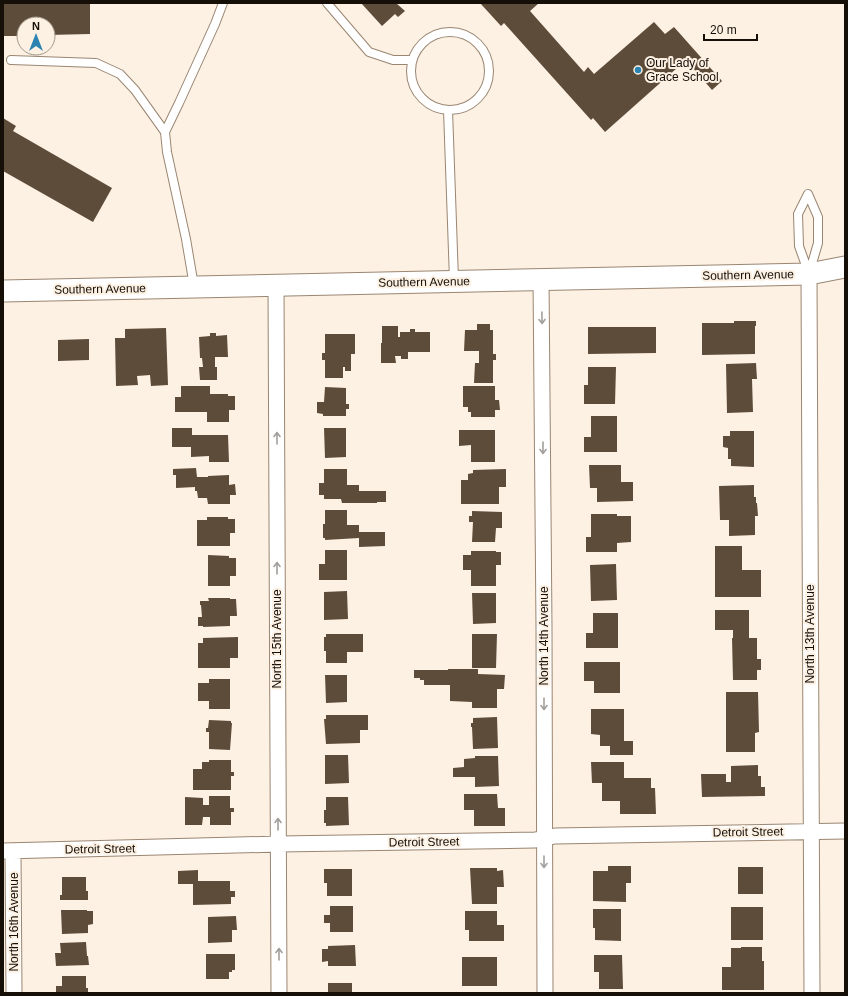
<svg xmlns="http://www.w3.org/2000/svg" width="848" height="996" font-family="Helvetica,sans-serif">
<style>
.building{fill:#5d4c39}
.lines{fill:none;stroke-linecap:round;stroke-linejoin:round}
.lane-casing{stroke:#998672;stroke-width:10}
.street-casing{stroke:#998672;stroke-width:17}
.secondary-casing{stroke:#998672;stroke-width:23}
.lane{stroke:#fff;stroke-width:8}
.street{stroke:#fff;stroke-width:15}
.secondary{stroke:#fff;stroke-width:21}
.oneway{stroke:#a29f9c}
.poi-dot{fill:#2b83b2;stroke:#fdf1e3;stroke-width:1.5}
.labels{text-anchor:middle;dominant-baseline:central;stroke-width:4;stroke-linejoin:round;paint-order:stroke}
.poi-label{font-size:12px;fill:#160f07;stroke:#fdf1e3;text-anchor:start}
.street-label{font-size:12px;fill:#160f07;stroke:#fdf1e3}
</style>
<rect width="100%" height="100%" fill="#fdf1e3"/>
<!-- building -->
<path class="building" d="M3,3H90V34L48,35V24H24V36H3Z
M361,3H396L405,11L398,17L395,14L382,26Z
M480,3H539L530,11L584,72L588,67L594,74L654,22L665,34L674,27L722,81L712,90L686,60L605,132L593,118L591,120L504,23L501,26Z
M3,118L16,126L13,131L112,188L93,222L3,171Z
M734,321H756V326H755V354L702,355V323H734Z
M477,324H490V330H493V354H496V360H493V383H474L475,363H479V351H464L465,330H477Z
M382,326H398V337H400V332H410V329H415V332H430V352H408V359H401V356H395L396,363H381V343H382Z
M588,327H656V353L588,354Z
M166,328L168,385L151,386L150,375L137,376L138,385L116,386L115,338H125V329Z
M210,333H216V336L227,335L228,357H215V367H217V380H200L199,367H203L202,358H200L199,337L210,336Z
M325,334H355V354H351V371H345V367H343V378H325V360H322V353H325Z
M89,339V360L58,361V340Z
M756,363L757,379H752L753,412L727,413L726,364Z
M588,367H616L615,404H584V385H588Z
M181,386H210V394H228V396H235V410H229V422H207V412H175V397H181Z
M463,386H495V400H499L500,410H495V417H471V412H468V407H463Z
M325,387L346,388V404H349V409H346V416H323V414L317,413V402H324Z
M591,416H617V452H584V437H591Z
M172,428H192V435H228L229,462H209V456L191,457V447H172Z
M324,428H346V457L325,458Z
M459,430H495V462H471V445L459,446Z
M730,431H754V467L731,466V459H728V448L723,447V436H730Z
M589,465H621V482H633V501L597,502V488H590Z
M196,468L197,477H208V476L229,475V485L235,484L236,495H230V504H208L207,498H198L197,491H195V487L176,488V475H173V469Z
M324,469H347V485H359V491H386V502H377V503H342L341,499H324V495H319V483H324Z
M506,469V487H499V504H461V480H468V474L473,473V470Z
M754,485V497H756V503H757L758,516H755V535L729,536V520H720L719,486Z
M325,510H347V525H359V532H385V546L359,547V538L325,540V538H323V524H325Z
M472,511L502,512V528H496L495,542H472L473,522H469V516H472Z
M591,514H617V516H631V542L617,543V552H586V537H591Z
M207,517H228V519H235V533H230V546H197V520H207Z
M715,546H742V570H761V597H715Z
M325,550H347V580H319V564H325Z
M471,551H496V552H501V565H496V586H471V570H463V555H471Z
M208,555L229,556V558H236V576H230V586H208Z
M616,564L617,600L591,601L590,565Z
M347,591L348,619L324,620V592Z
M472,593H496V623L473,624Z
M208,598H230V599H236L237,616H230V626L203,627V626H198V617H202L201,605H200V601H209Z
M715,610H749V638H757V659H761V670H757V680H733L732,638H733V630H715Z
M593,613H618V648H586V633H593Z
M326,634H363V652H347V663H326V651H324V637H326Z
M472,634H497L496,668H472Z
M238,637V658H230V668H198V643H203V638Z
M584,662H620V693H594V681H584Z
M448,669H478V674L505,675L504,689H497V708H472V702L450,701V685H424V680H420V678H414V670H448Z
M325,675H347V702L326,703Z
M209,679H230V709H209V701H198V683H209Z
M726,692H758L759,732L755,733V752H726Z
M591,709H624V741H633V755H610V746H600V735L591,734Z
M326,715H368V730H360V743L326,744L324,719H326Z
M497,717L498,748L473,749L472,727H471V723H473V718Z
M209,720L231,721V723H232L230,750L209,749V732H206V728H208Z
M325,755H348L349,783L325,784Z
M475,756H498L499,786L475,787V777H453V768L464,767V759L475,758Z
M209,760H231V772H234V776H231V790H193V769H202V762H209Z
M591,762H624V778H651V788H655L656,814H620V801H602V783H592Z
M758,765V776H761V787H765V796L702,797L701,774H726V782H731V766Z
M464,794H497L498,808H505V826H474V810H464Z
M209,796H230V808H234V812H231V825H210V817H203L202,825H185V797L203,798V805H209Z
M326,797H348L349,825L326,826V823H324V810H326Z
M608,866H631V883H626V902L593,901V871H608Z
M738,867H763V894H738Z
M470,868H497V871L503,870L504,887H497V904H472Z
M324,869H352V896H327V883H324Z
M198,870V881H230V891H235V897H231V904L193,905V884H178V871Z
M62,877H86V891H88V900H60V895H62Z
M330,906H353V932H330V923H324V915H330Z
M731,907H763V940H731Z
M593,909H621V941L595,940V928H593Z
M61,910H87V911H93V924L88,925V933L62,934Z
M465,911H497V925H504V941H469V930H465Z
M236,916L237,930H232V942L208,943V917Z
M86,942L87,956H88L89,965L56,966L55,953H61L60,943Z
M355,945L356,966H328V961L322,962V949H328V946Z
M741,947H762V961H764V990H722V967H731V948H741Z
M206,954H235V970H232V972H229V979H206Z
M594,955H622L623,989H599V972H594Z
M462,957H497V986H462Z
M62,976H86V988H88V993H56V986H62Z
M328,983H352V993H328Z"/>
<g class="lines">
<defs>
<path id="lane" d="M327,3L369,52L393,60H412
M411 71a39 39 0 1 1 78 0a39 39 0 1 1-78 0Z
M11,60L96,63L120,74L135,90L165,132
M448,110L454,280
M808,194L818,217V243L809,274L799,246L798,214Z
M194,286L186,239L167,152L165,132L179,103L215,24L223,3"/>
<path id="street" d="M809,274L812,993
M541,279L544,627L545,993
M276,285L279,993
M3,851L279,844L535,840L555,836L845,831
M13,851L14,993"/>
<path id="secondary" d="M3,291L809,274L845,267"/>
</defs>
<!-- lane casing -->
<use href="#lane" class="lane-casing"/>
<!-- street casing -->
<use href="#street" class="street-casing"/>
<!-- secondary casing -->
<use href="#secondary" class="secondary-casing"/>
<!-- lane -->
<use href="#lane" class="lane"/>
<!-- street -->
<use href="#street" class="street"/>
<!-- secondary -->
<use href="#secondary" class="secondary"/>
</g>
<!-- one-way arrows -->
<defs><path id="oneway-shaft" d="M-6 0H5M1.5-3L5.5 0L1.5 3" fill="none" stroke-width="1.6" stroke-linecap="round" stroke-linejoin="round"/></defs>
<g class="oneway">
<use href="#oneway-shaft" transform="translate(542 318) rotate(89)"/>
<use href="#oneway-shaft" transform="translate(277 438) rotate(-90)"/>
<use href="#oneway-shaft" transform="translate(543 448) rotate(90)"/>
<use href="#oneway-shaft" transform="translate(277 568) rotate(-90)"/>
<use href="#oneway-shaft" transform="translate(544 704) rotate(90)"/>
<use href="#oneway-shaft" transform="translate(278 824) rotate(-90)"/>
<use href="#oneway-shaft" transform="translate(544 862) rotate(90)"/>
<use href="#oneway-shaft" transform="translate(279 954) rotate(-90)"/>
</g>
<!-- markers -->
<circle class="poi-dot" cx="638" cy="70" r="4"/>
<g class="labels">
<!-- poi labels -->
<g class="poi-label">
<text x="646" y="63">Our Lady of<tspan x="646" dy="14">Grace School</tspan></text>
</g>
<!-- street labels -->
<g class="street-label">
<text transform="translate(748 275) rotate(-1)">Southern Avenue</text>
<text transform="translate(424 282) rotate(-1)">Southern Avenue</text>
<text transform="translate(100 289) rotate(-1)">Southern Avenue</text>
<text transform="translate(810 634) rotate(-90)">North 13th Avenue</text>
<text transform="translate(544 636) rotate(-90)">North 14th Avenue</text>
<text transform="translate(277 639) rotate(-90)">North 15th Avenue</text>
<text transform="translate(748 832) rotate(-1)">Detroit Street</text>
<text transform="translate(424 842) rotate(-1)">Detroit Street</text>
<text transform="translate(100 849) rotate(-1)">Detroit Street</text>
<text transform="translate(14 922) rotate(-90)">North 16th Avenue</text>
</g>
</g>
<!-- border -->
<rect width="848" height="996" fill="none" stroke="#160f07" stroke-width="8"/>
<!-- north arrow -->
<g transform="translate(36 36)"><circle r="19" fill="#fdf1e3" stroke="#a1978b"/>
<path d="M0-3L7 15L0 10L-7 15Z" fill="#2b83b2"/>
<text y="-6" font-size="11" font-weight="bold" text-anchor="middle" fill="#160f07">N</text>
</g>
<!-- scale -->
<path d="M704 34v6h53v-6" fill="none" stroke="#160f07" stroke-width="2"/>
<text x="710" y="34" font-size="12" fill="#160f07" stroke="#fdf1e3" stroke-width="3" paint-order="stroke">20 m</text>
</svg>
